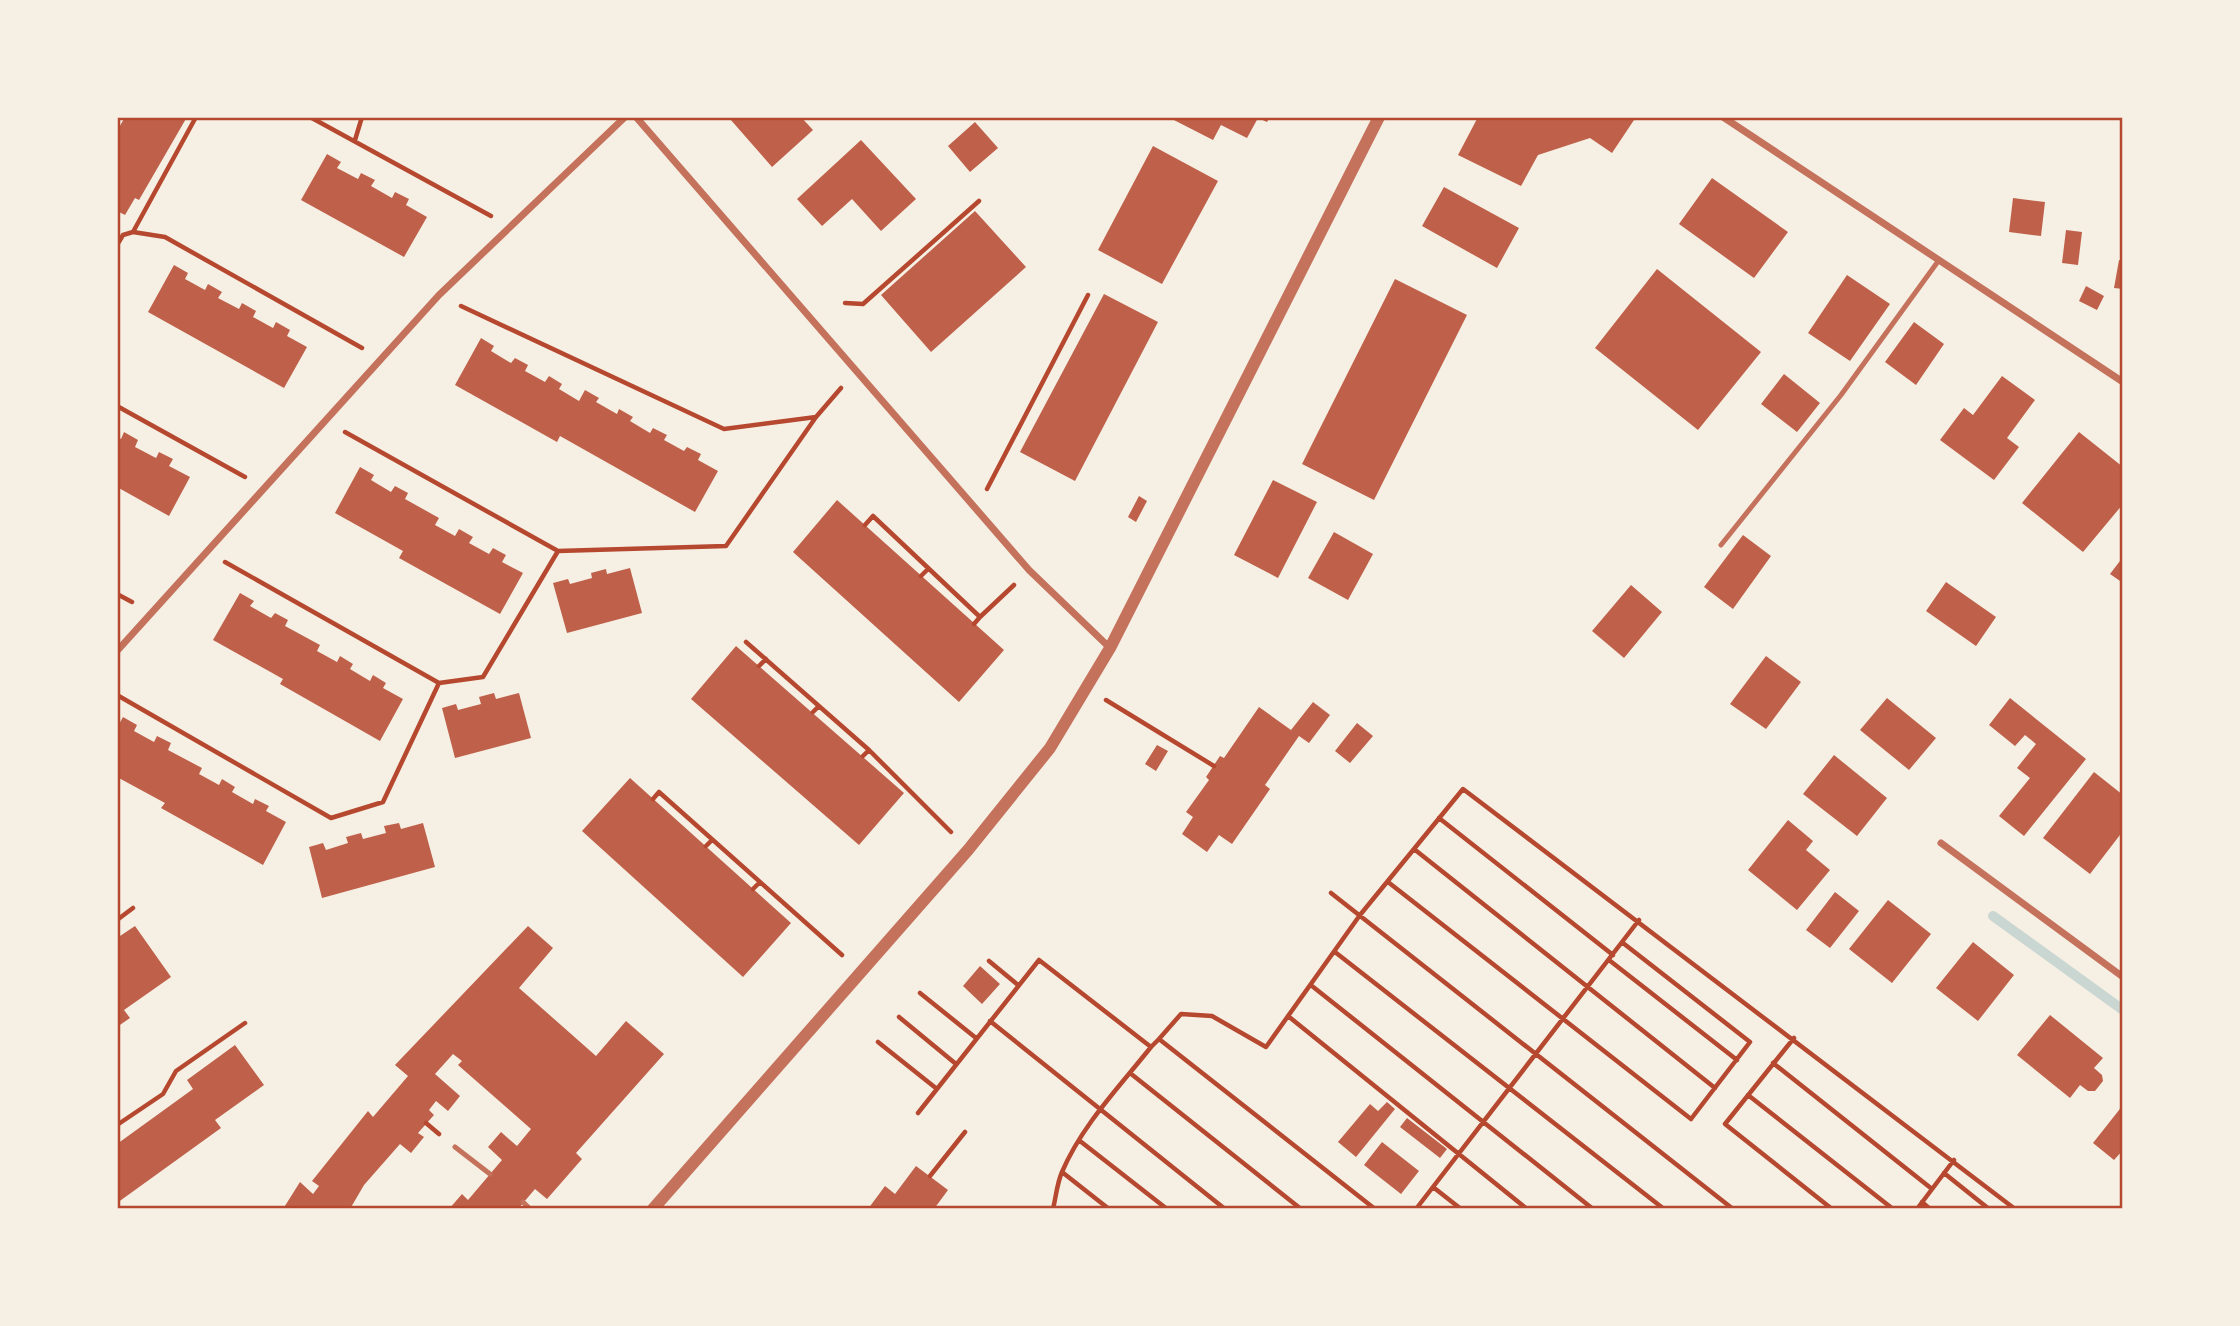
<svg xmlns="http://www.w3.org/2000/svg" width="2240" height="1326" font-family="'Golos Text',sans-serif">
<style>
.lines{fill:none;stroke-linecap:round;stroke-linejoin:round}
.stream{stroke:#c9d6d2;stroke-width:10}
.building{fill:#bf614a}
.path{stroke:#b5482f;stroke-width:4.5}
.service{stroke:#c5725c;stroke-width:5}
.minor{stroke:#c5725c;stroke-width:7}
.tertiary{stroke:#c5725c;stroke-width:12}
.neatline{fill:none;stroke:#b5482f;stroke-width:2.5}
</style>
<rect width="100%" height="100%" fill="#f6efe4"/>
<g class="lines">
<!-- stream -->
<path class="stream" d="M1993,916L2123,1010"/>
</g>
<!-- building -->
<path class="building" d="M125,117H187L139,200L135,198L125,215L117,211V131Z
M732,117H801L813,130L772,167L730,119Z
M1168,117H1270L1267,122L1258,118L1247,138L1221,125L1213,140Z
M1478,117H1636L1612,153L1590,138L1538,155L1521,186L1458,155Z
M975,122L998,148L970,172L948,146Z
M861,140L916,199L881,231L852,199L822,226L797,199Z
M1153,146L1218,181L1162,284L1098,250Z
M327,154L341,162L337,168L358,179L361,173L375,180L371,186L392,198L395,192L409,199L406,205L427,217L404,257L301,200Z
M1712,178L1788,232L1754,278L1679,224Z
M1444,187L1519,228L1497,268L1422,226Z
M2013,198L2045,202L2041,236L2009,232Z
M975,211L1026,267L931,352L881,295Z
M2066,230L2082,232L2078,265L2062,263Z
M2119,260L2123,261V289L2114,288Z
M174,265L188,273L185,279L205,290L208,284L222,292L218,298L239,309L242,303L256,311L253,317L273,328L276,322L290,330L287,336L307,347L284,388L148,312Z
M1657,269L1761,352L1698,430L1595,348Z
M1847,275L1890,304L1850,361L1808,333Z
M1395,279L1467,315L1374,500L1302,464Z
M2086,286L2104,296L2097,310L2079,301Z
M1104,294L1158,322L1075,481L1020,452Z
M1914,322L1944,344L1916,385L1885,362Z
M481,338L494,346L491,351L511,363L515,358L528,365L525,371L545,382L549,376L562,384L559,389L579,401L585,390L599,398L596,402L617,414L619,409L633,417L630,421L650,433L653,428L667,435L664,440L684,451L687,447L701,454L698,460L718,471L695,512L560,436L557,442L455,385Z
M1784,374L1820,403L1797,432L1761,404Z
M2002,376L2035,400L2007,438L2019,447L1994,480L1940,440L1964,408L1973,415Z
M124,432L138,440L135,447L156,458L159,452L173,459L169,466L190,477L169,516L117,487V437L121,439Z
M2079,432L2123,467V504L2083,552L2022,503Z
M360,467L374,475L371,480L391,492L395,486L408,493L405,499L439,518L435,525L455,536L459,529L473,537L469,543L489,554L493,548L506,555L502,562L523,573L500,614L399,558L403,551L335,513Z
M1273,480L1317,502L1278,578L1234,555Z
M1139,496L1147,501L1136,522L1128,517Z
M837,500L1004,650L959,702L793,552Z
M1334,532L1373,554L1348,600L1308,578Z
M1743,535L1771,556L1733,609L1704,587Z
M2123,557V583L2110,574Z
M630,568L642,613L567,633L553,583L568,579L570,584L592,578L591,573L606,569L607,574Z
M1946,582L1996,617L1976,646L1926,611Z
M1631,585L1662,612L1624,658L1592,631Z
M240,593L254,601L250,606L271,618L275,613L288,620L285,626L320,645L317,651L337,662L340,656L353,664L350,669L370,681L373,675L386,683L383,688L403,699L380,741L280,684L283,679L213,640Z
M736,646L904,793L859,845L691,699Z
M1766,656L1801,682L1766,729L1730,704Z
M494,693L496,699L519,693L531,738L455,758L442,708L456,704L458,710L481,704L479,697Z
M1887,698L1936,738L1909,770L1860,730Z
M2010,698L2086,759L2024,836L1999,816L2030,778L2017,768L2036,744L2025,735L2015,746L1989,725Z
M1313,702L1330,715L1309,743L1299,736L1265,785L1270,789L1232,844L1219,835L1207,852L1182,834L1193,817L1186,812L1209,780L1206,777L1220,756L1224,758L1259,707L1291,730Z
M123,717L137,725L134,731L154,742L157,736L171,743L168,750L202,768L199,774L219,785L222,779L235,787L232,792L253,804L255,799L269,806L266,811L286,822L263,865L161,808L165,803L117,777V728Z
M1357,723L1373,736L1350,763L1335,751Z
M1157,745L1168,751L1156,771L1145,764Z
M1834,755L1887,798L1857,836L1803,794Z
M2094,772L2123,795V831L2090,874L2043,838Z
M630,778L791,923L743,977L582,831Z
M1788,820L1813,841L1806,850L1830,870L1797,910L1748,870Z
M399,823L401,829L423,823L435,867L322,898L309,847L323,843L326,850L348,843L346,837L361,833L363,839L386,833L384,826Z
M1835,892L1859,911L1830,948L1806,930Z
M1888,900L1931,934L1892,983L1849,949Z
M135,926L171,977L124,1010L130,1018L117,1027V938Z
M528,926L553,948L519,988L596,1056L626,1021L664,1054L576,1153L582,1159L547,1199L535,1189L518,1209H449L462,1194L468,1200L502,1160L488,1147L501,1132L517,1146L531,1129L458,1065L462,1061L453,1054L435,1074L460,1096L448,1111L436,1101L429,1110L434,1115L418,1133L424,1137L411,1153L400,1144L364,1185L350,1209H283L300,1182L313,1194L319,1186L312,1181L368,1111L373,1117L408,1076L395,1065Z
M1973,942L2014,975L1978,1021L1936,988Z
M980,966L1000,984L982,1004L963,986Z
M2050,1015L2103,1058L2094,1068L2102,1075L2103,1081L2095,1091H2088L2080,1085L2070,1098L2017,1055Z
M235,1045L264,1085L215,1120L221,1128L117,1203V1144L193,1089L187,1080Z
M1387,1102L1395,1109L1356,1157L1338,1142L1370,1104L1378,1111Z
M2123,1105V1150L2114,1160L2093,1143Z
M1407,1118L1447,1149L1440,1158L1400,1127Z
M1382,1142L1419,1171L1401,1194L1364,1165Z
M916,1166L948,1190L934,1209H868L885,1186L895,1194Z"/>
<g class="lines">
<!-- path -->
<path class="path" d="M310,117L491,216
M355,140L362,117
M133,232L165,237L362,348
M117,245L123,235L133,232L196,117
M845,303L863,304L979,201
M461,306L724,429L816,417L841,388
M117,406L245,477
M345,432L558,551L726,546L816,417
M987,489L1088,295
M865,525L873,516L980,617L1014,585
M225,562L439,683L483,677L558,551
M921,576L928,569
M117,594L132,602
M974,624L980,617
M746,642L869,750L951,832
M759,666L766,659
M117,695L331,818L383,802L439,683
M1106,700L1214,766
M813,712L819,706
M863,756L869,750
M653,799L659,792L842,955
M1439,818L1613,955
M706,846L712,840
M1414,849L1715,1088
M1388,882L1691,1119L1750,1042L1623,943
M753,889L760,882
M1331,893L1733,1209
M117,920L133,908
M1335,952L1664,1209
M1609,960L1737,1060
M989,961L1018,985
M1312,986L1593,1209
M920,993L976,1038
M1288,1016L1527,1209
M899,1017L956,1064
M990,1021L1225,1209
M1794,1038L1725,1124L1832,1209
M1159,1039L1181,1014L1212,1016L1266,1047L1360,915L1463,789L2015,1209
M878,1042L937,1089
M1773,1063L1932,1189
M1130,1073L1301,1209
M1748,1095L1893,1209
M918,1113L1039,960L1151,1047L1159,1039L1375,1209
M426,1123L439,1134
M117,1125L163,1094L176,1071L245,1023
M1080,1141L1167,1209
M1062,1172L1109,1209
M1944,1173L1989,1209
M930,1176L965,1132
M1433,1187L1461,1209
M1922,1202L1930,1209
M1053,1209C1056,1197 1057,1183 1062,1172C1082,1125 1120,1086 1151,1047
M1416,1209L1639,920
M1917,1209L1954,1160"/>
<!-- service -->
<path class="service" d="M1721,545L1841,395L1939,260
M455,1147L490,1174
M523,1202L530,1209"/>
<!-- minor -->
<path class="minor" d="M636,117L1029,570L1110,648
M1723,117L2123,382
M117,651L439,295L625,117
M1941,843L2123,977"/>
<!-- tertiary -->
<path class="tertiary" d="M653,1209L968,850L1050,748L1110,648L1379,117"/>
</g>
<!-- border -->
<rect width="2240" height="1326" fill="none" stroke="#f6efe4" stroke-width="238"/>
<rect x="119" y="119" width="2002" height="1088" class="neatline"/>
</svg>
